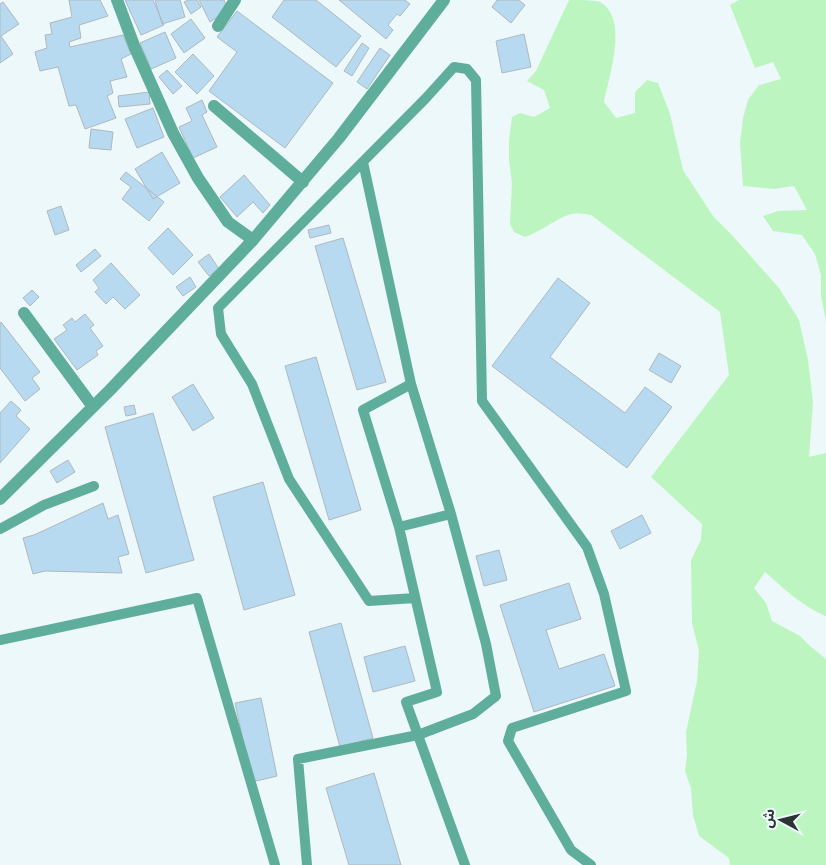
<svg xmlns="http://www.w3.org/2000/svg" width="826" height="865" font-family="'Open Sans','Noto Sans Arabic',sans-serif">
<style>
.green{fill:#bcf5bf}
.building{fill:#b7daf1;stroke:#afb8bf}
.lines{fill:none;stroke-linecap:round;stroke-linejoin:round}
.lane{stroke:#5fad9b;stroke-width:10}
.street{stroke:#5fad9b;stroke-width:12}
</style>
<rect width="100%" height="100%" fill="#ecf8fa"/>
<!-- green -->
<path class="green" d="M569,0C578,0 592,0 600,2C629,18 609,76 604,102L616,118L635,113V92L647,80L658,83L670,114L683,170L713,216L730,233L779,288L799,320L808,360L813,402L809,457L826,453V616C803,607 783,588 765,572L754,588L766,603L772,621L800,636L810,646L826,659V865H730L729,858L699,836L693,815L691,788L685,771L687,755L686,732L697,681L699,651L692,623L691,560L701,540L702,524L651,477L729,375L720,312L591,215C585,214 578,212 571,214C556,218 541,232 525,237L514,232L510,224L512,183L509,160V140L512,117L520,113L534,117L550,108L544,90L527,81L536,71Z
M739,0H826V321L821,296V275L815,254L802,235L773,231L763,216L778,211L807,210L794,186L774,189L743,186L740,143L743,118L748,100L759,85L781,79L773,62L755,68L730,5Z"/>
<!-- building -->
<path class="building" d="M69,0H100L108,16L79,25L81,38L69,42L70,47L123,35L131,54L121,59L127,77L110,81L113,93L107,96L116,118L85,129L76,105L69,106L58,67L40,71L35,52L47,48L45,35L52,34L50,23L72,17Z
M125,0H153L164,25L141,35Z
M155,0H180L185,17L162,24Z
M188,0H197L201,7L191,14L184,2Z
M199,0H224L227,8L222,14L210,22Z
M284,0H316L361,36L336,67L272,17Z
M339,0H405L410,4L400,16L397,14L388,25L393,30L386,39Z
M497,0H519L525,5L511,23L492,7Z
M3,2L19,24L1,36L13,54L0,63V4Z
M237,11L333,83L285,148L209,91L237,52L217,37Z
M191,19L205,38L184,53L171,34Z
M165,32L176,58L151,69L140,43Z
M524,34L531,67L502,73L496,41Z
M362,43L369,48L352,76L344,71Z
M380,48L390,55L367,89L357,82Z
M193,54L214,76L197,94L175,72Z
M167,70L182,86L173,94L159,77Z
M149,92L150,104L119,107L118,96Z
M202,100L207,112L202,115L217,147L193,158L179,127L192,121L186,108Z
M153,108L164,137L137,148L125,119Z
M91,129L113,132L111,150L89,148Z
M162,152L180,183L153,199L135,169Z
M126,172L164,202L149,221L122,199L131,187L120,179Z
M244,175L270,205L263,213L253,202L237,217L220,197Z
M61,206L69,230L55,235L47,211Z
M329,225L331,233L310,238L308,230Z
M168,228L193,255L173,275L148,248Z
M343,238L386,382L357,390L315,246Z
M95,249L101,256L81,272L76,265Z
M209,254L219,269L209,276L198,262Z
M111,263L140,295L125,309L113,297L106,304L95,292L99,288L93,280Z
M190,277L196,287L183,296L176,287Z
M558,278L590,303L550,357L625,413L645,387L672,407L627,468L492,366Z
M32,290L39,297L30,306L23,298Z
M85,314L94,325L90,328L103,346L96,351L98,355L77,370L54,339L67,330L63,325L72,318L75,322Z
M1,322L40,372L32,378L40,389L25,401L0,368V323Z
M659,353L681,366L671,383L649,370Z
M316,357L361,510L329,520L285,366Z
M193,384L214,418L193,431L172,397Z
M11,401L21,410L16,416L30,429L0,463V413Z
M134,405L136,414L126,416L124,407Z
M153,413L194,560L146,573L105,427Z
M68,460L75,472L57,483L50,471Z
M263,482L295,595L244,610L213,497Z
M103,503L108,519L118,515L129,554L118,557L122,573L45,571L33,574L23,538L34,535Z
M642,515L651,533L620,549L611,531Z
M499,550L507,580L484,586L476,556Z
M569,583L581,619L546,630L559,669L604,654L615,686L534,712L500,605Z
M341,623L373,738L340,747L309,632Z
M405,646L415,681L373,692L364,657Z
M261,698L277,776L252,782L235,703Z
M374,773L401,865H349L326,788Z"/>
<g class="lines">
<!-- lane -->
<path class="lane" d="M411,384L363,410L399,527L437,692L406,702L465,865
M399,527L451,514
M0,529L44,505L94,486
M415,598L369,601L289,479L252,384L221,334L218,308L426,98L454,67L467,69L476,80L482,401L587,547L604,594L626,691L512,728L508,741L571,850L591,865
M0,640L197,598L275,865
M307,865L298,759L418,735L473,714L496,696L486,644L451,514L411,384L363,162"/>
<!-- street -->
<path class="street" d="M117,0L135,48L173,133L198,178L228,222L253,240
M218,26L235,0
M214,106L303,182
M24,313L93,407
M0,499L110,390L253,240L339,138L444,0"/>
</g>
<!-- north arrow -->
<g transform="translate(781 820) rotate(277)" stroke="#ecf8fa" stroke-width="4" paint-order="stroke">
<path d="M0-4L9 19L0 12L-9 19Z" fill="#2d3233"/>
<text y="-8" font-size="14" font-weight="bold" text-anchor="middle" fill="#2d3233">ش</text>
</g>
</svg>
